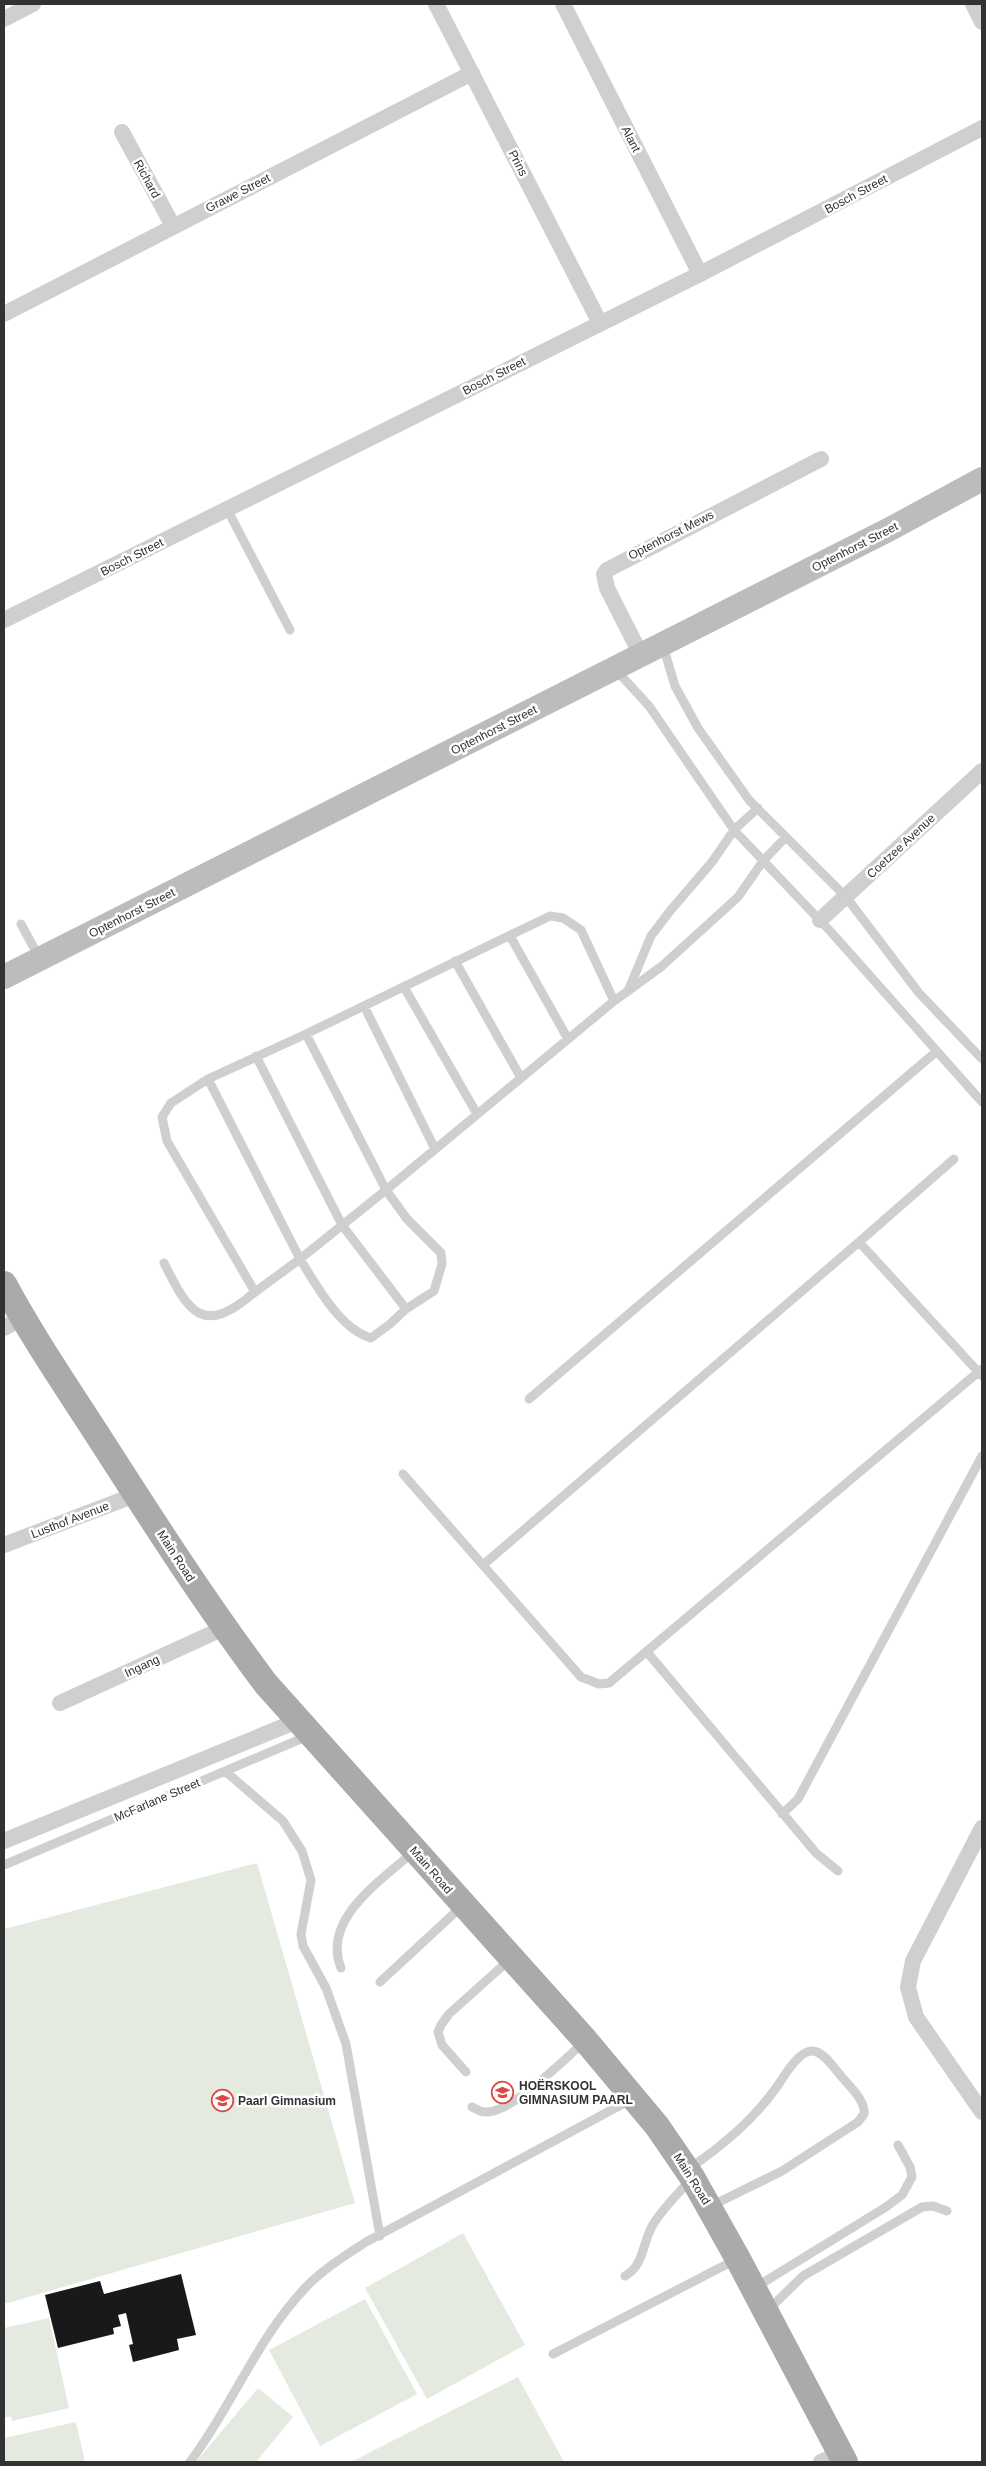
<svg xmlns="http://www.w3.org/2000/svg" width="986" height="2466" font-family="Helvetica,sans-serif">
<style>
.green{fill:#e4eadf}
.building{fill:#191919}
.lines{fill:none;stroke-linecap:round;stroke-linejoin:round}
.service{stroke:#cfcfcf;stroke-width:9}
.minor{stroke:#cfcfcf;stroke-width:16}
.secondary{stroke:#bcbcbc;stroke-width:24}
.primary{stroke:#aaa;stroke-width:26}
.labels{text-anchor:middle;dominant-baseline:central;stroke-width:5;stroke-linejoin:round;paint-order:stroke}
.street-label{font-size:12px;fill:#323232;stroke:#fff}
.poi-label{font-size:12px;font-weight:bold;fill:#323232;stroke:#fff;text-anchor:start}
</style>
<rect width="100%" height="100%" fill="#fff"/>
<!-- green -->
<path class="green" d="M257,1863L355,2203L4,2304V1929Z
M463,2233L525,2345L427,2399L365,2288Z
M365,2299L417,2394L320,2446L269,2350Z
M49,2318L69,2408L12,2421L11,2416L4,2418V2328Z
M518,2377L564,2462H351Z
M258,2388L293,2417L256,2462H196Z
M76,2422L85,2462H4V2438Z"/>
<!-- building -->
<path class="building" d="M181,2274L196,2335L177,2339L179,2350L133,2362L129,2345L133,2344L126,2313L118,2315L121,2326L113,2328L114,2334L58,2348L45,2295L100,2281L104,2294Z"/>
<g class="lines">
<!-- service -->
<path class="service" d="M227,509L290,630
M663,646L675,686L698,728L749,800L846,897L919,993L982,1059
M616,670L649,706L734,830L831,932L982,1102
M758,808L734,830L712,862L670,911L651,936L628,991L662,966L738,897L763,861L786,837
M21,924L40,959
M510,936L568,1039
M455,961L521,1078
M404,987L477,1114
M614,1001L581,930L563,918L550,916L306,1034L386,1190L614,1001L628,991
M364,1006L435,1149
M256,1056L342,1225L406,1309
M208,1079L171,1103L162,1117L167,1141L255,1292L300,1259L208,1079L306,1034
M386,1190L407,1219L441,1253L442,1264L434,1291L406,1309L390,1324L371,1338C340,1329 316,1285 300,1259Z
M859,1242L954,1159
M164,1263C189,1313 203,1337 255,1292
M529,1399L937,1051
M403,1474L581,1677L599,1684L609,1683L982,1369
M483,1565L859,1242L982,1376
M647,1652L816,1853L838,1871
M225,1771L283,1821L302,1851L311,1880L301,1934L303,1946L326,1988L346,2044L380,2236
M782,1814L798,1799L982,1456
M4,1865L310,1735
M341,1968C321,1919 382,1880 413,1852
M380,1982L462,1906
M466,2072L442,2045L438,2032L441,2025L449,2014L509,1960
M472,2107C477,2109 481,2113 487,2112C512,2112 564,2060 584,2042
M690,2168C723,2145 752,2121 776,2088C784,2077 798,2050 813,2051C824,2052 834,2068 841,2076C849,2086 866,2101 864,2114L858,2122L782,2171L711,2206
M625,2276C645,2265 642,2241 654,2223C664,2207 678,2194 690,2180
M756,2287L886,2207L902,2195L912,2177L910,2167L898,2145
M768,2310L803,2276L922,2207L933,2206L947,2211
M553,2354L737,2259
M190,2462C233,2405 258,2336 308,2285C325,2268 346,2255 366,2242L632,2099"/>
<!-- minor -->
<path class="minor" d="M436,4L600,323
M563,4L700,274
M973,4L982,22
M4,19L33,4
M122,132L173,226
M4,314L472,73
M4,620L700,274L982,128
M641,655L607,588L604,574L607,570L821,459
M820,920L982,771
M4,1328L22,1318
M4,1545L135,1495
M60,1703L224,1628
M982,1828L913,1961L908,1987L916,2017L982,2112
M4,1841L297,1721
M821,2462L840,2453"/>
<!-- secondary -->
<path class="secondary" d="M4,977L890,529L982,479"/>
<!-- primary -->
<path class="primary" d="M4,1284C34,1340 70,1392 104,1445C156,1526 208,1607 266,1684L586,2041L657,2126L692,2177L738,2259L845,2462"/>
</g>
<!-- icons -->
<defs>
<symbol id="school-ring" viewBox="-11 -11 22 22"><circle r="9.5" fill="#fff" stroke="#d74946" stroke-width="1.5"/><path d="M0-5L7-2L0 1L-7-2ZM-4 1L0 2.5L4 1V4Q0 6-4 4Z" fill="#d74946"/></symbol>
</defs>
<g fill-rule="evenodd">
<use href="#school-ring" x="490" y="2080" width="25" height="25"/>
<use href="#school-ring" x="210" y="2088" width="25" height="25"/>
</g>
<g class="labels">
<!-- street labels -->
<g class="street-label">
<text transform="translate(631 139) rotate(63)">Alant</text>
<text transform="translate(518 163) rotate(63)">Prins</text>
<text transform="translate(147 179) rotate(61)">Richard</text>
<text transform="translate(238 193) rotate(-27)">Grawe Street</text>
<text transform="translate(856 194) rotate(-28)">Bosch Street</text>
<text transform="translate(494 376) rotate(-27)">Bosch Street</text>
<text transform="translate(671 535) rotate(-27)">Optenhorst Mews</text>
<text transform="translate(855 547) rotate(-27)">Optenhorst Street</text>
<text transform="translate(132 557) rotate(-27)">Bosch Street</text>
<text transform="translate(494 730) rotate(-27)">Optenhorst Street</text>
<text transform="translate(901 846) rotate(-43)">Coetzee Avenue</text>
<text transform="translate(132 913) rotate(-27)">Optenhorst Street</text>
<text transform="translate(70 1520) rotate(-21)">Lusthof Avenue</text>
<text transform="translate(176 1556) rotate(57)">Main Road</text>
<text transform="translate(142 1666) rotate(-25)">Ingang</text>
<text transform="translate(157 1800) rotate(-23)">McFarlane Street</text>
<text transform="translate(431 1870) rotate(49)">Main Road</text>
<text transform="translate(692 2179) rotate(58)">Main Road</text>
</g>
<!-- poi labels -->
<g class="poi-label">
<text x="519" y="2086">HOËRSKOOL<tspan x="519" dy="14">GIMNASIUM PAARL</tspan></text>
<text x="238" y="2101">Paarl Gimnasium</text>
</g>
</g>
<!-- border -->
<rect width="986" height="2466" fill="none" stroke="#323232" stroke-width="10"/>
</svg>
